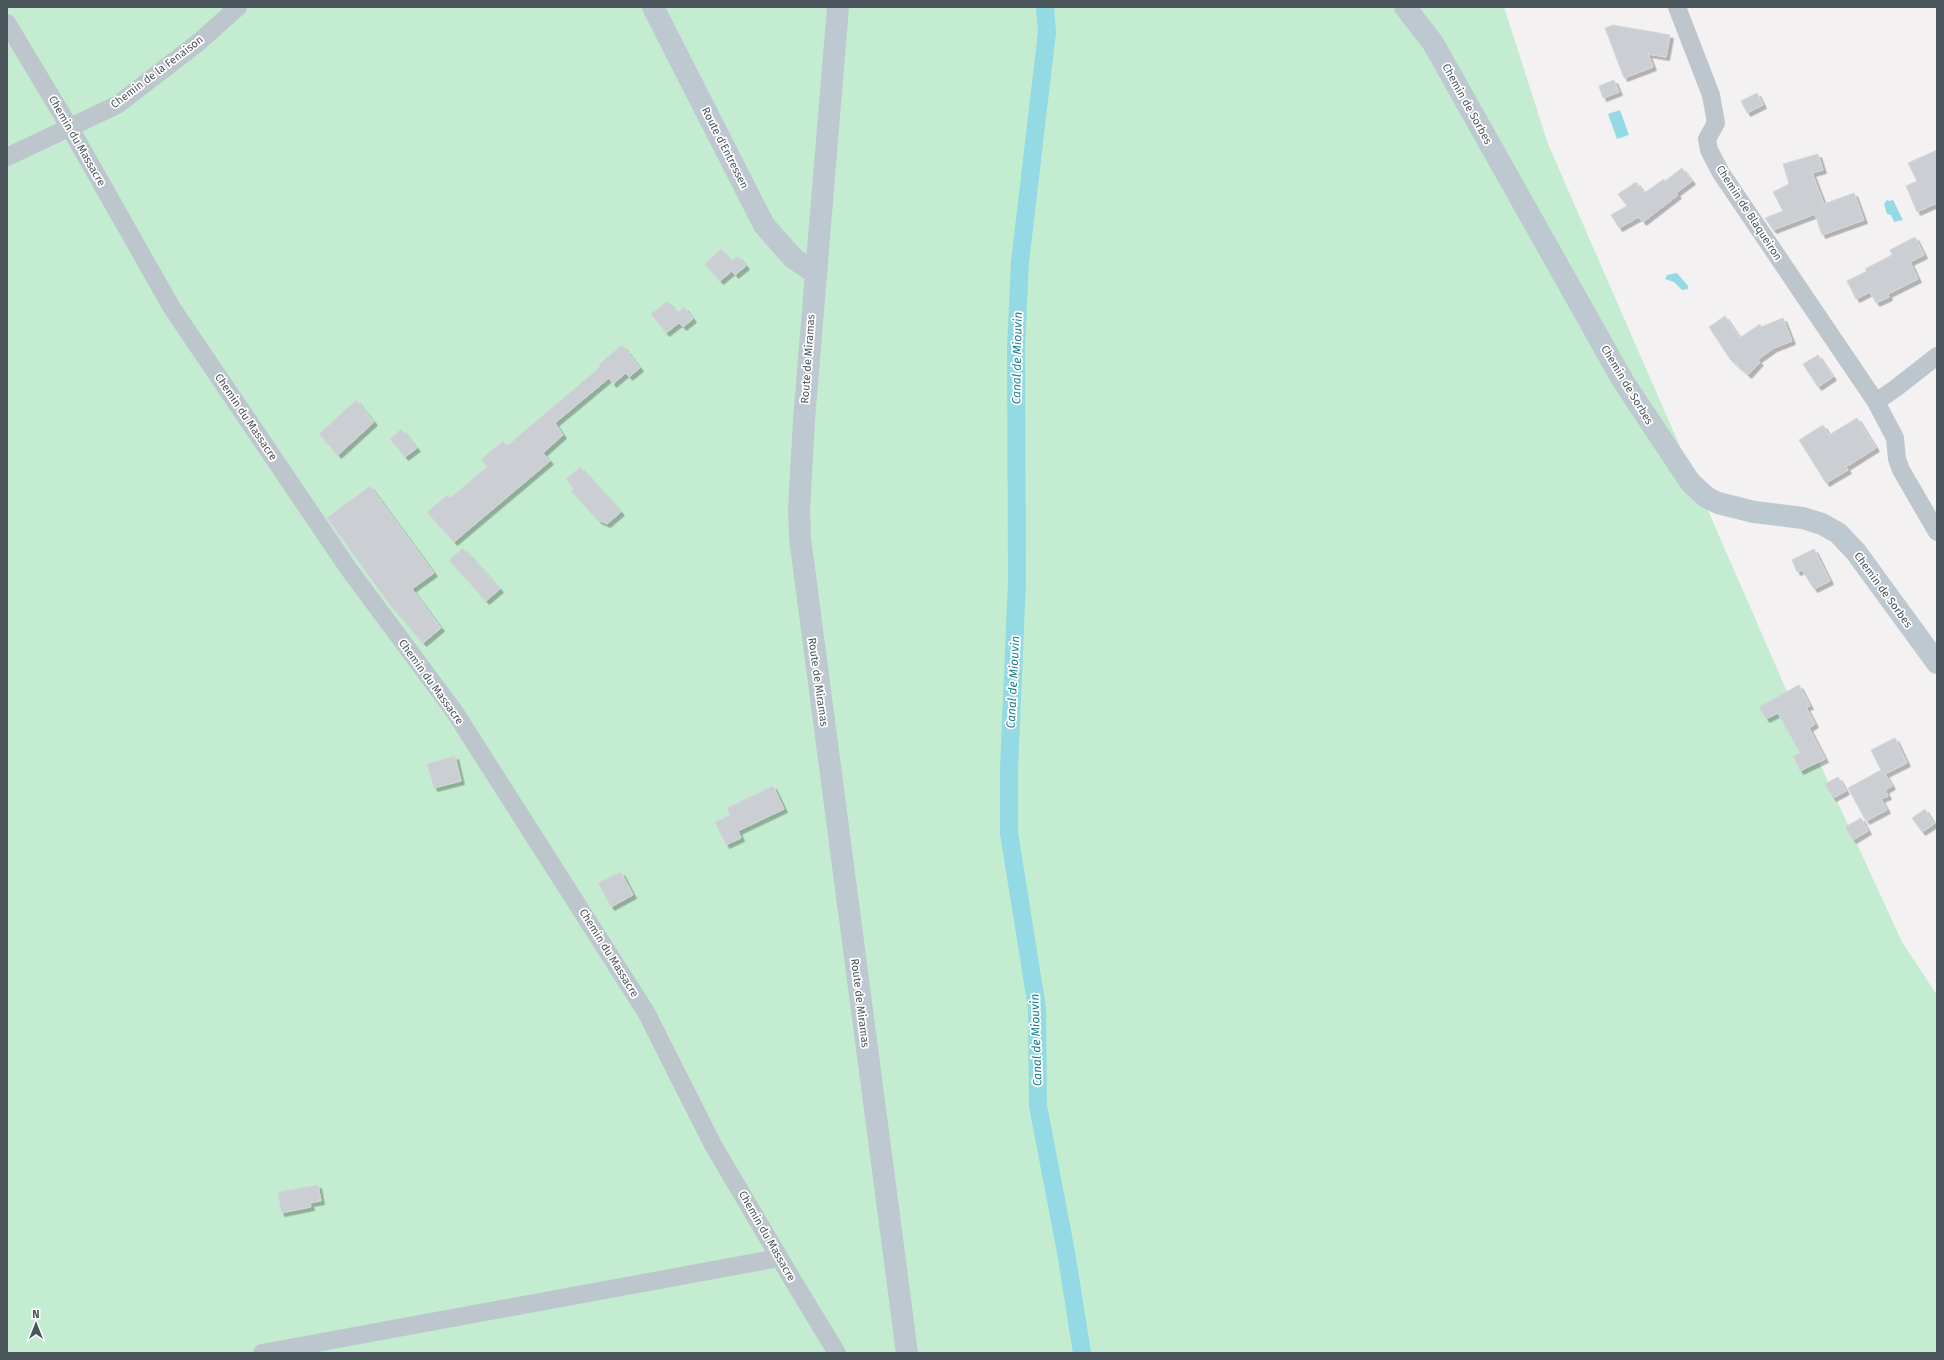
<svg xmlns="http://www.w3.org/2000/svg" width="1944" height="1360" font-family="'Fira Sans',sans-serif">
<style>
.green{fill:#c3ecd0}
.water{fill:#94dae5}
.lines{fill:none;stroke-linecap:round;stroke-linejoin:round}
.canal{stroke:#94dae5;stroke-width:18}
.building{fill:#cbced2;stroke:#d5d7db;filter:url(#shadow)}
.street{stroke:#bdc6cc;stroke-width:18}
.secondary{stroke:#bec8d0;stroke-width:22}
.labels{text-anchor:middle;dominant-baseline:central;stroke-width:3.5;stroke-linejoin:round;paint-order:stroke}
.street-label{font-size:11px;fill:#4a555c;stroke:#fff}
.water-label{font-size:12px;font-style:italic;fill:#188292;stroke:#fff}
</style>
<defs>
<filter id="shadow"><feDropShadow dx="3.5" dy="3.5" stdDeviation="0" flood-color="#0004"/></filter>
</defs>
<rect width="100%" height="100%" fill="#f3f1f1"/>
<!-- green -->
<path class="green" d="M7,7H1504L1548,144L1792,703L1902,942L1937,995V1353H7Z"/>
<!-- water -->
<path class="water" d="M1620,110L1629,135L1617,139L1608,114Z
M1887,200L1889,201L1893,200L1903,220L1894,222L1891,215L1887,214L1884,204Z
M1677,273L1688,286V289L1682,290L1674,282L1665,279L1667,275Z"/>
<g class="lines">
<!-- canal -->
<path class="canal" d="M1045,7L1047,32L1020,262L1016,347L1017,581L1009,768V833L1037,1008L1038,1106L1066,1252L1082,1353"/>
</g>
<!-- building -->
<path class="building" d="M1613,25L1670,35L1666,57L1648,54L1653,67L1624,78L1605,28Z
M1614,80L1619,92L1603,98L1599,86Z
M1757,93L1763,105L1747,113L1741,101Z
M1937,150V203L1917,212L1906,186L1917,181L1908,163Z
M1818,154L1823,170L1812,173L1824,204L1854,193L1864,220L1822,235L1815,214L1773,230L1765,218L1783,211L1773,192L1789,184L1783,164Z
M1682,168L1692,181L1676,193L1678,195L1643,222L1639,217L1619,228L1611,215L1627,206L1618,194L1636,182L1644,193L1664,179L1665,181Z
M1915,237L1924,255L1910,262L1918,279L1888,294L1889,297L1876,303L1870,292L1856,299L1847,281L1867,271L1865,269L1892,255L1890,250Z
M721,249L732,261L738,256L746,266L735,275L732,271L720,281L705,264Z
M667,301L677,313L684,307L693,319L683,327L679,323L666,333L651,314Z
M1725,316L1740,338L1760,324L1761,327L1783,318L1792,341L1774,348L1757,360L1760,362L1748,375L1730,359L1709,327Z
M622,345L640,368L629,377L626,373L613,384L609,378L555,423L563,435L543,453L550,461L454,542L427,512L447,495L450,498L487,467L481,459L503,441L507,446L600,367L598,365Z
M1818,355L1833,377L1818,387L1803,364Z
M356,400L374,422L338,455L319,434Z
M1857,418L1876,448L1846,467L1848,470L1826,483L1799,440L1823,425L1829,435Z
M401,429L417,448L405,457L390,439Z
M580,467L621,512L607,524L598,520L571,491L574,488L566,479Z
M370,486L434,573L412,589L441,628L423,643L390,605L327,518Z
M463,548L500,589L486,601L449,560Z
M1814,549L1830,581L1814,589L1802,570L1797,572L1792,560Z
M1799,685L1810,706L1806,707L1815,724L1809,728L1825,759L1800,771L1793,756L1800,753L1778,713L1766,719L1759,707Z
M1895,738L1907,763L1885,774L1892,786L1885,790L1888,796L1881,799L1887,810L1866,821L1848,788L1881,770L1871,750Z
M455,756L461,781L434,788L427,764Z
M1838,777L1846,791L1833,798L1825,784Z
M773,786L784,809L738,831L741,838L726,845L715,822L730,815L727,808Z
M1925,809L1934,824L1922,832L1912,818Z
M1861,818L1868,831L1853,840L1845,827Z
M621,872L633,895L611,907L598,883Z
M318,1185L321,1201L310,1203L311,1207L281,1213L278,1192Z"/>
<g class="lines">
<!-- street -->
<path class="street" d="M1677,7L1711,95L1716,123L1707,139L1709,150L1721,173L1876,402L1895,438L1897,459L1901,470L1937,532
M7,23L70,128L172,308L348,568L454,711L646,1012L713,1145L792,1279L837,1353
M7,157L117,105L199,42L238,7
M1876,402L1896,388L1937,356
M262,1353L779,1258"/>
<!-- secondary -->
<path class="secondary" d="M653,7L764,225L793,258L815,273
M838,7L804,420L799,510L800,538L907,1353
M1405,7L1433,43L1623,381L1690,482L1706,497L1718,503L1754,512L1803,518L1822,524L1838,533L1856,552L1937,663"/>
</g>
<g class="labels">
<!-- street labels -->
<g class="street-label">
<text transform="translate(157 72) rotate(-37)">Chemin de la Fenaison</text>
<text transform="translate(1467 104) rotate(61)">Chemin de Sorbes</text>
<text transform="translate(77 141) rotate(60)">Chemin du Massacre</text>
<text transform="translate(725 148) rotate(63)">Route d'Entressen</text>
<text transform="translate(1749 213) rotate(57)">Chemin de Blaqueiron</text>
<text transform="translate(808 359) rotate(-86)">Route de Miramas</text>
<text transform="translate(1627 385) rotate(59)">Chemin de Sorbes</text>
<text transform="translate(246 417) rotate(56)">Chemin du Massacre</text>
<text transform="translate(1883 590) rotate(54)">Chemin de Sorbes</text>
<text transform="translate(431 682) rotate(54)">Chemin du Massacre</text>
<text transform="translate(818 682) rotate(82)">Route de Miramas</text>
<text transform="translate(609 953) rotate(58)">Chemin du Massacre</text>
<text transform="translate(860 1003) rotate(83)">Route de Miramas</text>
<text transform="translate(767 1236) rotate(60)">Chemin du Massacre</text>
</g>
<!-- water labels -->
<g class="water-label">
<text transform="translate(1017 358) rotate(-89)">Canal de Miouvin</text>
<text transform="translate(1013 682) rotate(-87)">Canal de Miouvin</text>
<text transform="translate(1036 1040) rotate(-92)">Canal de Miouvin</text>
</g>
</g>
<!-- border -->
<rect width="1944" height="1360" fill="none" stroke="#4a555c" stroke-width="16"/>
<!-- north arrow -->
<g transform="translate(36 1324)" stroke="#ffffff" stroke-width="3" paint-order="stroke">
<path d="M0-3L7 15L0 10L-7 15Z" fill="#4a555c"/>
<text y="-6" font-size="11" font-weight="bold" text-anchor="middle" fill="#4a555c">N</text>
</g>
</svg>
